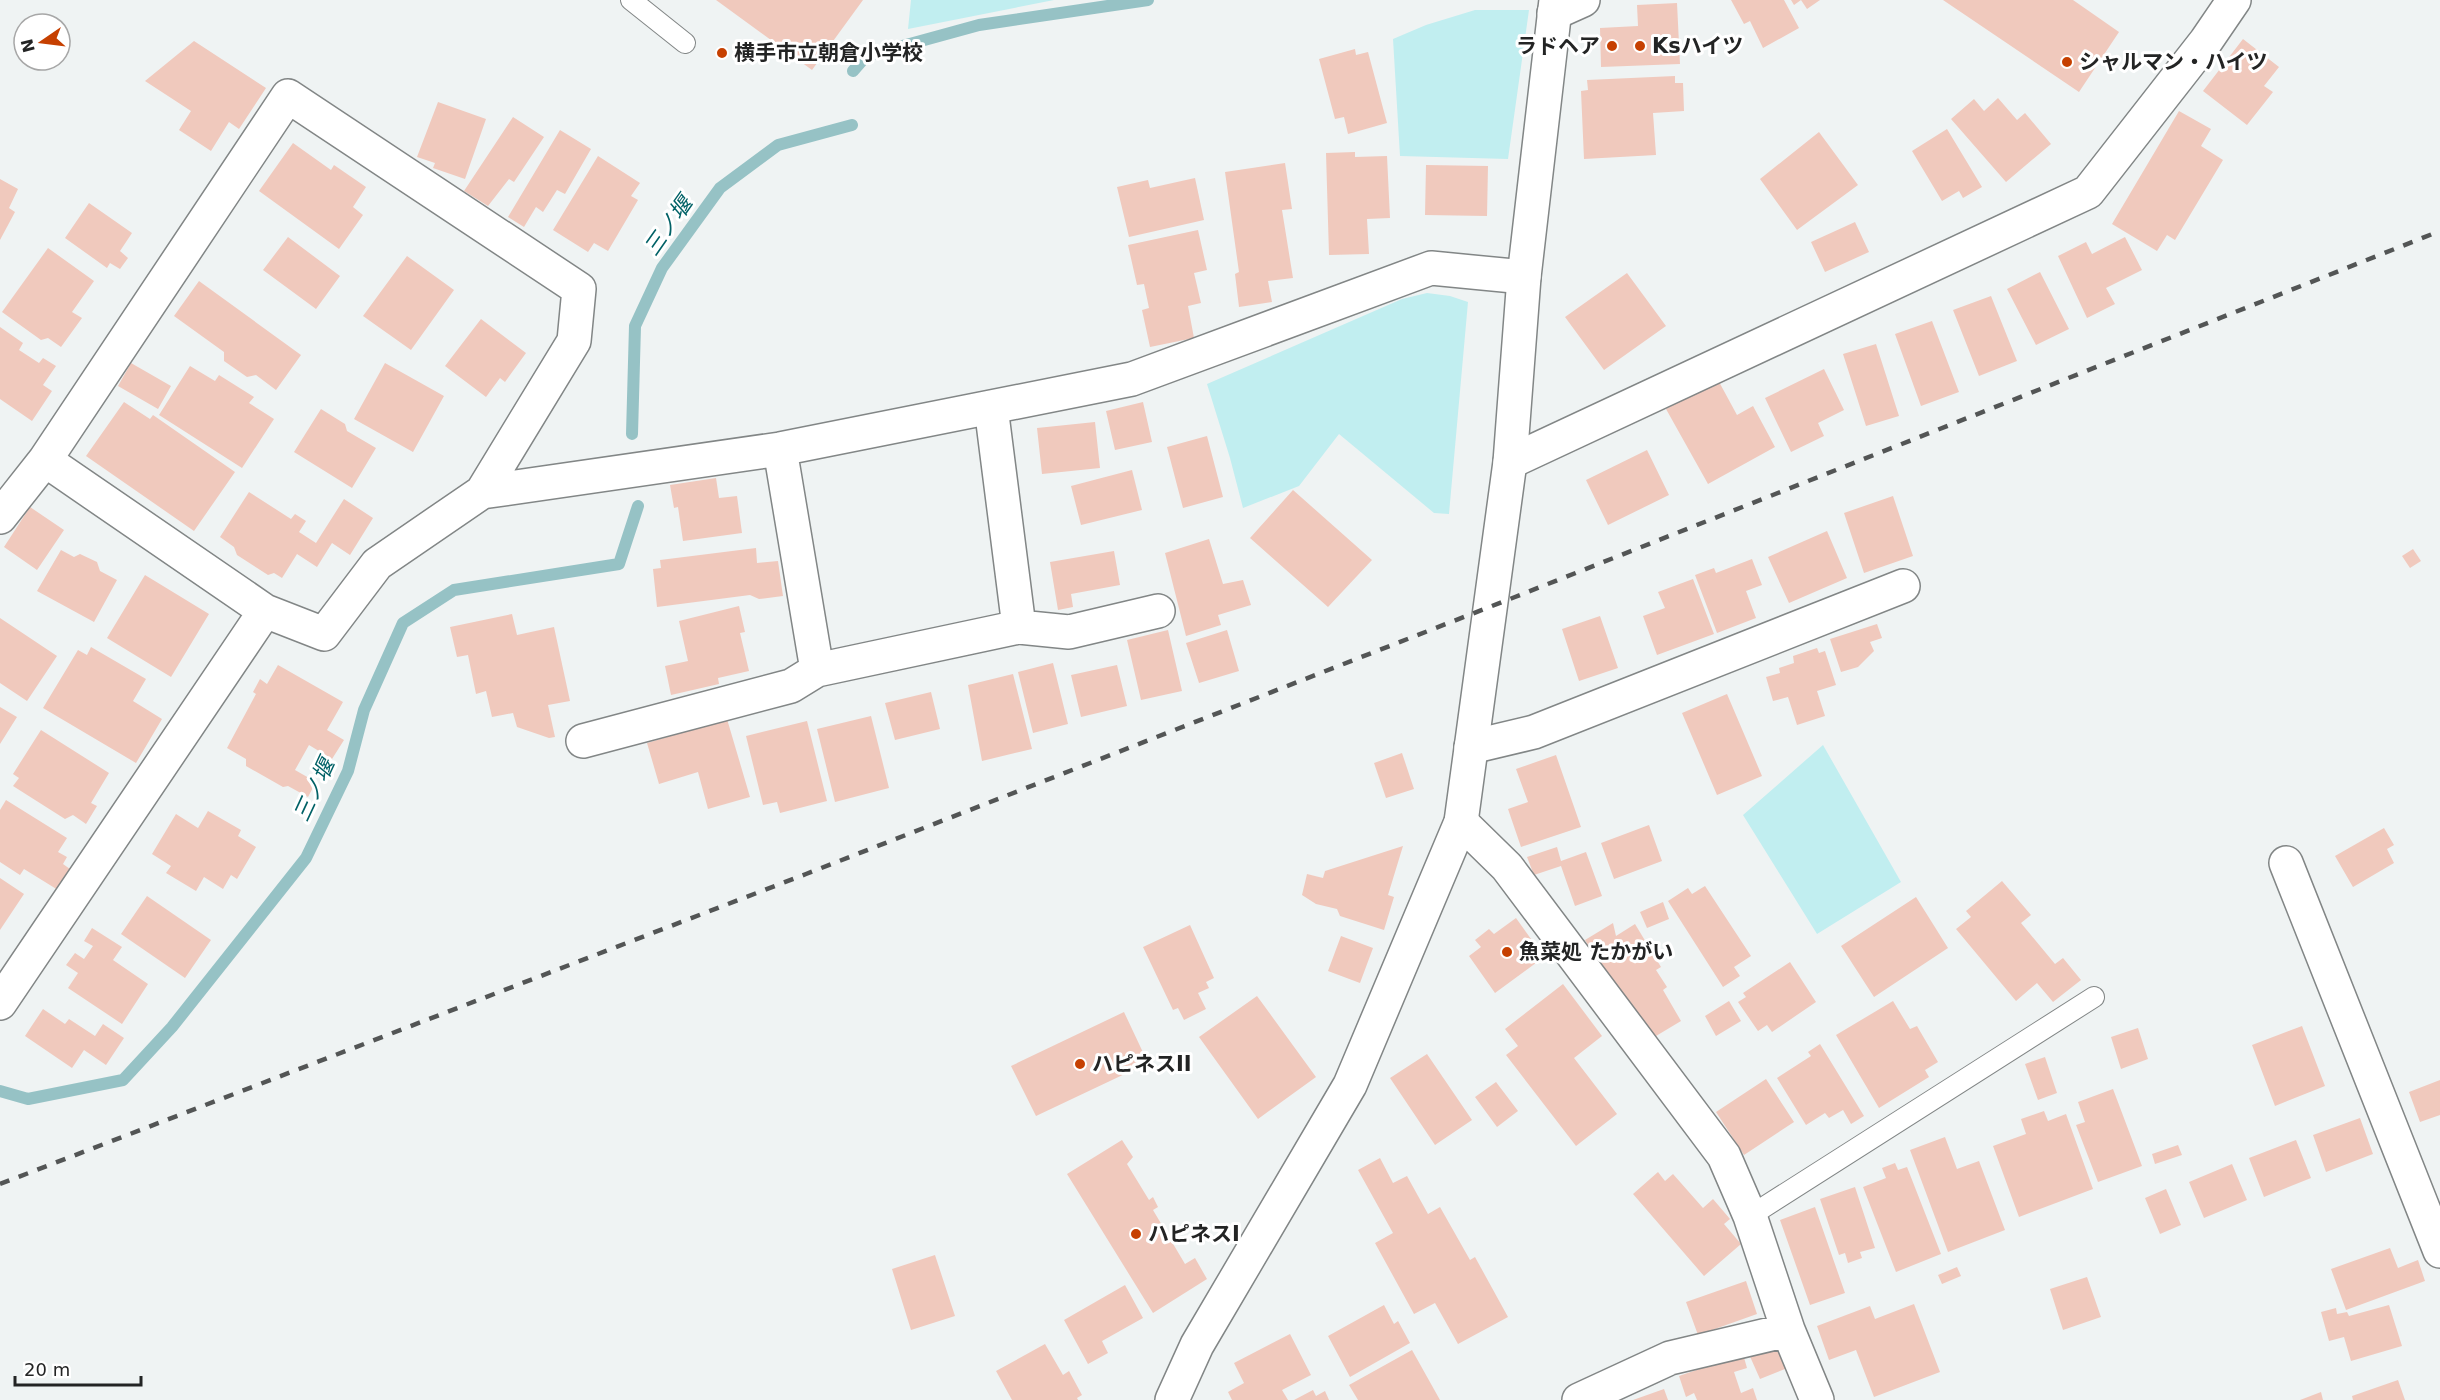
<svg xmlns="http://www.w3.org/2000/svg" width="2440" height="1400" font-family="'DejaVu Sans','Noto Sans JP',sans-serif">
<style>
.green{fill:#c1eef0}
.lines{fill:none;stroke-linecap:round;stroke-linejoin:round}
.stream{stroke:#96c2c5;stroke-width:12}
.building{fill:#f0c9bd}
.service-casing{stroke:#828686;stroke-width:22}
.minor-casing{stroke:#828686;stroke-width:36}
.tertiary-casing{stroke:#828686;stroke-width:36}
.service{stroke:#fff;stroke-width:20}
.minor{stroke:#fff;stroke-width:33}
.tertiary{stroke:#fff;stroke-width:33}
.rail{stroke:#535555;stroke-width:4.5;stroke-dasharray:10 10;stroke-linecap:butt}
.poi-dot{fill:#c64001;stroke:#fff;stroke-width:2}
.labels{text-anchor:middle;dominant-baseline:central;stroke-width:6;stroke-linejoin:round;paint-order:stroke}
.poi-label{font-size:21px;font-weight:bold;fill:#232424;stroke:#fff;text-anchor:start}
.water-label{font-size:22px;font-style:italic;fill:#006166;stroke:#fff}
</style>
<rect width="100%" height="100%" fill="#eff3f3"/>
<!-- green -->
<path class="green" d="M911,0H1054L908,29Z
M1475,10H1529L1508,159L1400,156L1393,39L1426,25Z
M1427,293L1450,296L1468,302L1449,514L1434,513L1339,434L1299,486L1243,508L1230,458L1207,384L1402,299Z
M1823,745L1901,882L1817,934L1743,815Z"/>
<g class="lines">
<!-- stream -->
<path class="stream" d="M853,71L866,56L979,25L1148,0
M632,434L635,326L662,268L720,188L778,145L852,125
M0,1091L28,1099L123,1080L172,1027L306,858L348,771L364,710L403,623L454,590L619,564L638,506"/>
</g>
<!-- building -->
<path class="building" d="M716,0H863L812,70Z
M1731,0H1784L1799,28L1763,48L1750,21L1744,24Z
M1791,0H1820L1807,9L1801,0L1794,5Z
M1943,0H2073L2119,32L2079,92Z
M1677,3L1680,64L1601,67L1600,28L1638,26L1637,5Z
M2243,39L2279,67L2264,86L2273,92L2247,125L2203,91Z
M194,41L266,88L239,129L229,122L211,151L179,130L191,111L145,81Z
M1355,49L1356,55L1368,52L1387,123L1348,134L1344,117L1335,119L1319,59Z
M1675,76V83H1683L1684,111L1653,113L1656,155L1584,159L1581,91L1588,90L1587,80Z
M1998,98L2017,120L2025,113L2051,144L2006,182L1951,119L1974,99L1984,111Z
M438,102L486,119L465,179L433,168L435,163L417,157Z
M2179,111L2211,129L2201,146L2223,160L2175,240L2167,235L2157,251L2112,224Z
M513,117L544,137L514,182L509,179L488,206L464,191Z
M1947,129L1982,187L1963,198L1959,191L1942,201L1912,151Z
M560,130L591,149L565,194L557,190L543,212L536,207L524,227L508,217Z
M1819,132L1858,185L1797,230L1760,179Z
M293,143L331,170L334,165L366,187L353,207L363,215L339,249L259,191Z
M1355,152V157L1387,156L1390,218L1367,219L1369,254L1329,255L1326,153Z
M598,156L640,183L631,196L638,200L608,251L594,243L588,252L553,230Z
M1285,163L1292,209L1282,210L1293,278L1268,281L1272,302L1239,307L1235,274L1239,272L1225,172Z
M1426,165L1488,166L1487,216L1425,215Z
M1195,178L1204,220L1129,237L1117,187L1148,180L1150,188Z
M0,179L18,189L9,208L15,212L0,240Z
M89,203L132,233L120,251L128,258L120,269L110,263L107,268L65,238Z
M1855,222L1869,252L1825,272L1811,242Z
M1198,230L1207,270L1194,273L1201,303L1188,306L1194,338L1150,347L1142,310L1149,308L1144,284L1137,285L1128,245Z
M288,237L340,276L316,309L263,270Z
M2125,237L2142,270L2106,288L2115,304L2087,318L2058,256L2086,242L2092,254Z
M48,248L94,281L72,312L82,318L61,347L48,338L41,340L2,312Z
M407,256L454,290L411,350L363,316Z
M2040,272L2069,329L2036,345L2007,289Z
M1627,273L1666,326L1604,370L1565,317Z
M199,281L301,355L276,390L256,375L247,377L224,361V352L174,316Z
M1991,296L2017,361L1979,376L1953,310Z
M481,319L526,353L505,382L500,378L486,397L445,366Z
M1932,321L1959,392L1921,406L1895,334Z
M0,327L23,343L19,350L39,363L43,358L56,366L43,385L52,391L32,421L0,399Z
M1876,344L1899,416L1866,426L1843,354Z
M131,363L171,386L158,409L118,386Z
M385,363L444,396L413,452L354,419Z
M190,366L215,381L219,375L254,397L249,403L274,419L242,468L159,415Z
M1824,369L1844,410L1818,423L1824,436L1791,452L1765,398Z
M1718,380L1737,415L1753,406L1775,447L1708,484L1666,409Z
M124,402L150,419L153,415L235,472L194,531L86,456Z
M1143,402L1152,442L1115,450L1106,411Z
M321,409L345,424L347,431L376,448L352,488L294,452Z
M1095,422L1100,468L1042,474L1037,428Z
M1207,436L1223,497L1183,508L1167,447Z
M1647,450L1669,495L1608,525L1586,480Z
M1132,470L1142,510L1081,525L1071,486Z
M716,478L719,498L737,496L742,533L683,541L678,507L674,508L670,485Z
M1293,490L1372,560L1328,607L1250,538Z
M249,492L291,519L295,514L306,521L299,532L316,543L344,499L373,518L350,555L332,543L317,567L297,554L282,578L274,573L268,575L237,555L234,547L220,537Z
M1893,496L1913,556L1864,573L1844,513Z
M30,507L64,530L37,570L4,547Z
M1827,531L1847,578L1789,603L1768,557Z
M1209,539L1223,584L1243,580L1251,605L1218,615L1221,625L1186,636L1165,553Z
M756,548L757,563L778,561L783,596L759,599L750,595L657,607L653,569L661,568L660,560Z
M2413,549L2421,561L2410,568L2402,556Z
M61,550L74,557L80,554L97,562L100,571L117,580L94,622L37,591Z
M1114,551L1120,585L1071,594L1073,607L1058,610L1050,562Z
M1752,559L1762,585L1746,591L1756,618L1717,633L1695,575L1714,568L1716,573Z
M145,575L209,614L171,677L107,638Z
M1693,579L1714,634L1657,655L1643,616L1665,608L1658,592Z
M739,606L745,632L740,633L749,671L718,678L719,684L671,695L665,666L688,661L679,621Z
M512,614L517,635L554,627L570,701L548,705L555,737L549,738L517,727L513,713L492,717L486,691L476,694L468,655L457,657L450,627Z
M1600,616L1618,668L1579,681L1562,629Z
M0,618L57,656L27,701L0,683Z
M1877,624L1882,638L1870,642L1874,651L1858,667L1841,672L1830,639Z
M1168,630L1182,691L1141,700L1127,640Z
M1227,630L1239,671L1199,683L1186,643Z
M91,647L146,679L133,701L162,719L136,763L43,708L78,650L87,655Z
M1817,648L1819,653L1825,651L1836,685L1817,691L1825,716L1797,725L1788,697L1773,701L1766,677L1780,673L1779,668L1794,663L1793,656Z
M1053,663L1068,724L1033,733L1018,672Z
M278,665L343,702L327,730L344,740L332,759L309,745L295,770L316,782L308,797L288,786L283,787L246,766V759L227,748L256,694L253,692L260,679L267,684Z
M1117,665L1127,706L1081,717L1071,675Z
M1013,674L1032,749L982,761L968,685Z
M931,692L940,729L895,740L885,703Z
M1727,694L1762,776L1717,795L1682,713Z
M0,707L17,717L0,744Z
M871,716L889,788L835,802L817,729Z
M727,719L750,797L708,809L698,772L659,784L647,743Z
M807,721L827,801L780,813L777,802L763,805L746,736Z
M41,730L109,773L91,803L97,806L86,824L73,815L65,819L13,786L19,778L13,774Z
M1402,753L1414,789L1386,798L1374,763Z
M1556,755L1581,827L1521,847L1508,809L1528,802L1516,769Z
M6,800L67,838L58,852L67,857L63,864L70,869L58,890L24,869L20,875L0,862V810Z
M208,811L241,830L238,836L256,847L237,879L231,875L223,889L204,877L196,891L166,873L171,866L152,854L176,814L198,828Z
M1649,825L1662,861L1614,879L1601,843Z
M2384,828L2394,845L2387,849L2394,863L2353,887L2335,856Z
M1403,846L1388,895L1394,897L1384,930L1340,916L1337,909L1316,904L1302,895L1307,874L1323,878L1325,871Z
M1557,847L1561,861L1586,852L1602,896L1575,906L1561,866L1534,875L1527,857Z
M0,878L24,894L0,930Z
M2002,881L2031,915L2021,923L2055,964L2063,958L2081,980L2053,1002L2037,983L2016,1001L1956,929L1971,917L1966,911Z
M1705,886L1751,956L1734,967L1740,976L1723,987L1668,901L1688,888L1692,894Z
M147,896L211,940L185,978L121,934Z
M1916,897L1948,948L1874,997L1841,946Z
M1663,902L1669,919L1647,928L1640,912Z
M1516,918L1544,957L1495,993L1469,956L1481,947L1475,940L1489,929L1494,934Z
M1613,923L1616,936L1635,924L1661,967L1656,970L1667,987L1663,990L1681,1021L1646,1042L1585,940Z
M1190,925L1214,978L1206,982L1209,988L1198,993L1206,1009L1184,1020L1178,1008L1173,1010L1143,947Z
M92,928L122,947L113,960L148,984L122,1024L68,988L78,973L66,965L75,953L84,959L93,946L84,941Z
M1341,936L1373,948L1360,983L1328,971Z
M1790,962L1816,1002L1772,1032L1767,1025L1758,1031L1738,1002L1746,997L1743,993Z
M1563,984L1602,1036L1574,1058L1617,1114L1576,1146L1506,1055L1518,1046L1505,1029Z
M1257,996L1316,1077L1258,1119L1199,1037Z
M1729,1001L1741,1021L1716,1036L1705,1016Z
M1893,1001L1910,1029L1917,1026L1938,1062L1925,1070L1929,1077L1879,1108L1836,1035Z
M43,1009L65,1024L69,1019L95,1036L103,1024L124,1038L106,1065L84,1050L72,1068L25,1036Z
M1124,1012L1148,1063L1036,1116L1011,1066Z
M2302,1026L2325,1086L2275,1106L2252,1045Z
M2138,1028L2148,1059L2121,1069L2111,1037Z
M1820,1044L1864,1116L1851,1124L1843,1110L1829,1118L1825,1113L1806,1125L1777,1078L1811,1056L1808,1052Z
M1427,1054L1472,1120L1435,1145L1390,1078Z
M2045,1057L2057,1093L2038,1100L2025,1064Z
M1766,1079L1794,1122L1744,1155L1716,1112Z
M2440,1080V1115L2420,1122L2409,1092Z
M1496,1082L1518,1111L1497,1127L1475,1097Z
M2113,1089L2142,1166L2098,1182L2076,1125L2085,1122L2078,1102Z
M2044,1111L2048,1121L2066,1114L2093,1189L2019,1217L1993,1146L2026,1134L2021,1119Z
M2360,1118L2373,1154L2326,1172L2313,1135Z
M1945,1137L1957,1169L1979,1161L2005,1230L1948,1252L1910,1150Z
M1122,1140L1133,1157L1127,1164L1149,1200L1153,1197L1158,1207L1153,1210L1185,1264L1195,1258L1207,1279L1153,1313L1067,1174Z
M2296,1140L2311,1178L2264,1197L2249,1158Z
M2178,1145L2182,1155L2155,1164L2152,1154Z
M1380,1158L1393,1183L1407,1176L1428,1214L1440,1207L1470,1260L1475,1257L1508,1317L1458,1344L1435,1303L1414,1314L1375,1243L1393,1233L1358,1170Z
M1895,1163L1898,1170L1907,1167L1941,1254L1896,1272L1863,1187L1886,1178L1882,1168Z
M2232,1164L2247,1200L2204,1218L2189,1182Z
M1658,1172L1665,1181L1673,1174L1703,1208L1713,1199L1730,1219L1724,1224L1741,1244L1704,1276L1633,1194Z
M1855,1187L1875,1248L1860,1252L1862,1258L1848,1263L1845,1253L1839,1255L1820,1199Z
M2166,1189L2181,1225L2160,1234L2145,1198Z
M1815,1207L1845,1293L1810,1305L1780,1220Z
M2390,1248L2398,1268L2418,1260L2425,1281L2346,1310L2331,1269Z
M935,1255L955,1316L911,1330L892,1269Z
M1957,1267L1961,1276L1942,1284L1938,1275Z
M2087,1277L2101,1317L2063,1330L2050,1289Z
M1746,1281L1757,1314L1698,1335L1686,1302Z
M1125,1285L1143,1318L1102,1341L1108,1353L1088,1364L1064,1320Z
M1914,1304L1940,1372L1874,1397L1856,1350L1829,1360L1817,1326L1870,1306L1875,1319Z
M1384,1305L1394,1324L1398,1321L1410,1343L1350,1377L1328,1336Z
M2389,1305L2402,1346L2351,1361L2344,1337L2329,1341L2321,1312L2336,1308L2337,1314L2347,1312L2349,1316Z
M1290,1334L1311,1375L1282,1390L1288,1400H1232L1228,1392L1244,1383L1234,1363Z
M1783,1338L1795,1365L1760,1379L1748,1352Z
M1045,1344L1063,1375L1069,1371L1082,1395L1077,1398L1078,1400H1012L996,1371Z
M1412,1350L1440,1400H1358L1349,1385Z
M1743,1354L1747,1368L1734,1372L1741,1393L1753,1388L1757,1400H1697L1694,1393L1686,1397L1679,1376Z
M2398,1380L2405,1400H2353L2352,1396Z
M1664,1389L1668,1400H1633Z
M1313,1390L1316,1396L1325,1391L1329,1400H1294Z
M2321,1392L2323,1400H2300Z"/>
<g class="lines">
<defs>
<path id="service" d="M631,0L685,43
M1750,1216L2094,997"/>
<path id="minor" d="M1554,13L1583,0
M991,407L1019,627L1069,632L1158,611
M780,449L817,670L1019,627
M45,460L265,611L324,634L377,564L482,492L780,449L1132,379L1431,268L1524,277
M1510,462L2088,192L2206,41L2234,0
M0,517L45,460L288,96L579,289L574,341L482,492
M583,741L791,686L817,670
M1471,747L1534,732L1903,586
M1461,822L1507,867L1724,1156L1750,1216L1788,1330L1817,1400
M2286,863L2440,1251
M0,1003L265,611
M1579,1400L1670,1358L1788,1330"/>
<path id="tertiary" d="M1172,1400L1197,1345L1350,1085L1461,822L1510,462L1524,277L1556,0"/>
</defs>
<!-- service casing -->
<use href="#service" class="service-casing"/>
<!-- minor casing -->
<use href="#minor" class="minor-casing"/>
<!-- tertiary casing -->
<use href="#tertiary" class="tertiary-casing"/>
<!-- service -->
<use href="#service" class="service"/>
<!-- minor -->
<use href="#minor" class="minor"/>
<!-- tertiary -->
<use href="#tertiary" class="tertiary"/>
<!-- rail -->
<path class="rail" d="M0,1184L806,874L1515,597L2440,231"/>
</g>
<!-- markers -->
<g class="poi-dot">
<circle cx="1612" cy="46" r="6"/>
<circle cx="1640" cy="46" r="6"/>
<circle cx="722" cy="53" r="6"/>
<circle cx="2067" cy="62" r="6"/>
<circle cx="1507" cy="952" r="6"/>
<circle cx="1080" cy="1064" r="6"/>
<circle cx="1136" cy="1234" r="6"/>
</g>
<g class="labels">
<!-- poi labels -->
<g class="poi-label">
<text x="1600" y="46" text-anchor="end">ラドヘア</text>
<text x="1652" y="46">Ksハイツ</text>
<text x="734" y="53">横手市立朝倉小学校</text>
<text x="2079" y="62">シャルマン・ハイツ</text>
<text x="1519" y="952">魚菜処 たかがい</text>
<text x="1092" y="1064">ハピネスII</text>
<text x="1148" y="1234">ハピネスI</text>
</g>
<!-- water labels -->
<g class="water-label">
<text transform="translate(668 226) rotate(-55)">三ノ堰</text>
<text transform="translate(314 790) rotate(-65)">三ノ堰</text>
</g>
</g>
<!-- north arrow -->
<g transform="translate(42 42) rotate(256)"><circle r="28" fill="#ffffff" stroke="#a7a7a7" stroke-width="1.5"/>
<path d="M0-4.5L10 22L0 15L-10 22Z" fill="#c64001"/>
<text y="-9" font-size="16" font-weight="bold" text-anchor="middle" fill="#232424">N</text>
</g>
<!-- scale -->
<path d="M15 1376v9h126v-9" fill="none" stroke="#232424" stroke-width="3"/>
<text x="24" y="1376" font-size="18" fill="#232424" stroke="#ffffff" stroke-width="4.5" paint-order="stroke">20 m</text>
</svg>
